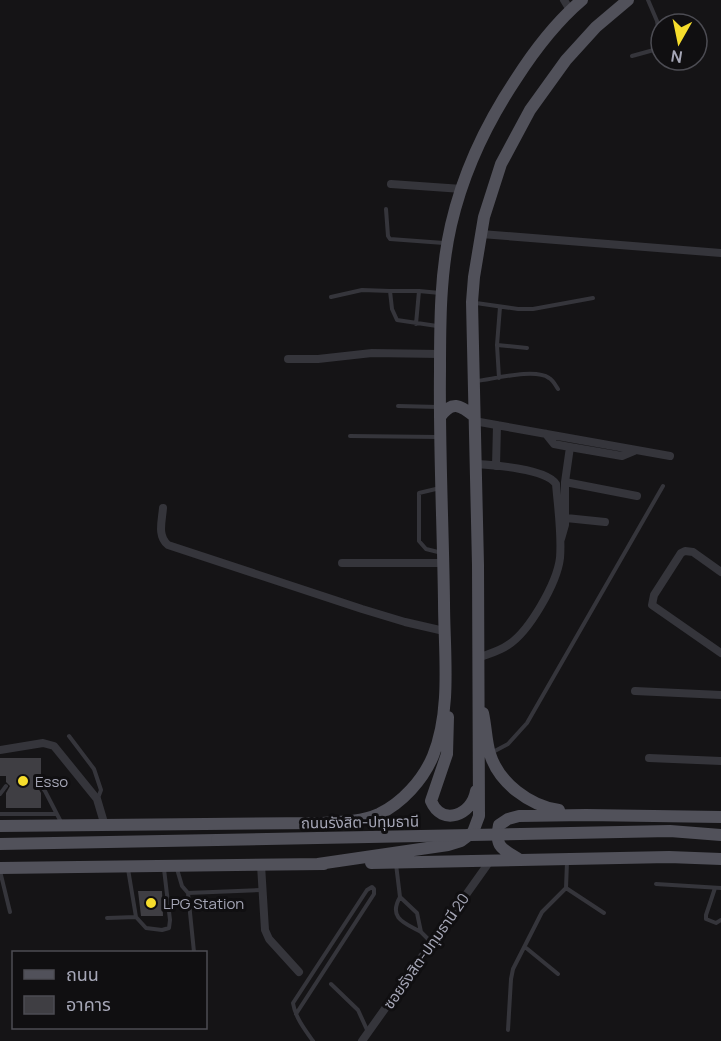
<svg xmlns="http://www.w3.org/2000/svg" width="721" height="1041" font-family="Manrope,'Noto Sans Thai',sans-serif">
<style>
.building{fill:#3f3e43}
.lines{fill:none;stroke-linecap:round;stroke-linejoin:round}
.service{stroke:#35353b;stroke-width:4}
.minor{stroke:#35353b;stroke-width:8}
.primary{stroke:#51515a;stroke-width:12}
.primary-bridge{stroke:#51515a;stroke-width:12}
.poi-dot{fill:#f6dd2c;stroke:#100f11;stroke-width:2}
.labels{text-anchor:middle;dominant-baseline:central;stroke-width:6;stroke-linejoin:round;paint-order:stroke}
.poi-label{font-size:15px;fill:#a6a7b7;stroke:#100f11;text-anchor:start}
.street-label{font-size:15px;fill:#a6a7b7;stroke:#100f11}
</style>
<rect width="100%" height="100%" fill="#151416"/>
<!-- building -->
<path class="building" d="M0,758H41V782L37,786L41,793V808H6V793L10,786L6,782V776H0Z
M138,891H162L163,916H141Z"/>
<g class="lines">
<!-- service -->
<path class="service" d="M648,0L657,21L661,48
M632,56L661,48
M386,209L388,236L390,239L444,243
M331,297L362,290L390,291
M476,303L518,309H533L593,298
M416,324L419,291
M437,326L397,320L392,309L390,291H419L440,293
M497,345L527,348
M499,378L497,345L500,307
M477,381C494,379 535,368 549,378C553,380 556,386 558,389
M398,406L439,407
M350,436L439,437
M440,488L419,493V541L426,549L442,553
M69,736L94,769L101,790L98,798
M491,753L508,744L527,723L663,486
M41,786L45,791L61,822
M0,794L6,786
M0,814H56
M396,864L400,897L417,913L421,932L432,943
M128,869L136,917L146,928L162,930L169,928L170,920L164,869
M177,869L182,886L188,893L261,890
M0,871L10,912
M656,884L721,888
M566,888L604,913
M715,888L706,915V919L716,923L721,920
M188,893L194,952
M400,897C388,918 404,923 421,932
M107,918L136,917
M525,947L558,974
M331,984L358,1010L368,1032
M296,1014L374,894V889L372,887L367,890L293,1003C295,1017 305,1030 313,1041
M508,1030L511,979L513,969L542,912L566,888L567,862"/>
<!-- minor -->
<path class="minor" d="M564,0L570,10
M391,184L462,189
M481,234L721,253
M288,359H318L372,353L440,354
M474,421L670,456
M546,434L554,444L570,447L622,456L634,451
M476,464C493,465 547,469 556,484C558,508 562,534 560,558C557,583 529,632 508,645C500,651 488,654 478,658
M496,466L497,425
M565,482L637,496
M163,508C162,521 157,536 168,545L362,609L405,622L444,631
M566,518L605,522
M561,539L565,525V482L570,447
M342,563H443
M721,572L693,552L685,551L681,553L654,595L652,605L721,653
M635,691L721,695
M0,750L43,743L54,746L97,799L105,826
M649,758L721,761
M261,865L265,930L269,939L299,972
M362,1041L490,861"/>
<!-- primary -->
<path class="primary" d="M440,417C452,400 460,405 474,416
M483,713C486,726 486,741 490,754C499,783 530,806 559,810
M448,717L447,754L431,801C442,827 472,815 476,791
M0,826L319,823C339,822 361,822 379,814C402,803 423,780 433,756C452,710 444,651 444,602C443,525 439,448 440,371C440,323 440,273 451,225C463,173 486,124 516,79C534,51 556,22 582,0
M0,844L217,840
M520,860C503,849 494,848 499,825L508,819L519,816L586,815L721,817
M371,863L669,857L721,859
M318,864L448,845L461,841L473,832L479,816L478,565L472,302L474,277L484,217L501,164L530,110L566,60L596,27L628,0
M0,868L324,864"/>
<!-- primary-bridge -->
<path class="primary-bridge" d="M217,840L670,831L721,835"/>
</g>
<!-- markers -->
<g class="poi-dot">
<circle cx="23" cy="781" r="6"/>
<circle cx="151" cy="903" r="6"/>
</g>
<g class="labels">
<!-- poi labels -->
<g class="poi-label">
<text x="35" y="781">Esso</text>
<text x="163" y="903">LPG Station</text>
</g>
<!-- street labels -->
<g class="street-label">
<text transform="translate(360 822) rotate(-1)">ถนนรังสิต-ปทุมธานี</text>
<text transform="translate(426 951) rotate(-55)">ซอยรังสิต-ปทุมธานี 20</text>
</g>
</g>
<!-- legend -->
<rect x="12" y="951" width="195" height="78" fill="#100f11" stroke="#4c4c53" stroke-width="1.5"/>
<rect x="24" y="970" width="30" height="9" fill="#51515a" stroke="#4c4c53" stroke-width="1.5"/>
<text x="66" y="981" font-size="18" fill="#a6a7b7">ถนน</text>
<rect x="24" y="996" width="30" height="18" fill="#3f3e43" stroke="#4c4c53" stroke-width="1.5"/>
<text x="66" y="1011" font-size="18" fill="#a6a7b7">อาคาร</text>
<!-- north arrow -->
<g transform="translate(679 42) rotate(189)"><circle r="28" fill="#100f11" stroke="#4c4c53" stroke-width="1.5"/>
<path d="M0-4.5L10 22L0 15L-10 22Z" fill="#f6dd2c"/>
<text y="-9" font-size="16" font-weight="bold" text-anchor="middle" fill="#a6a7b7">N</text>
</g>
</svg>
